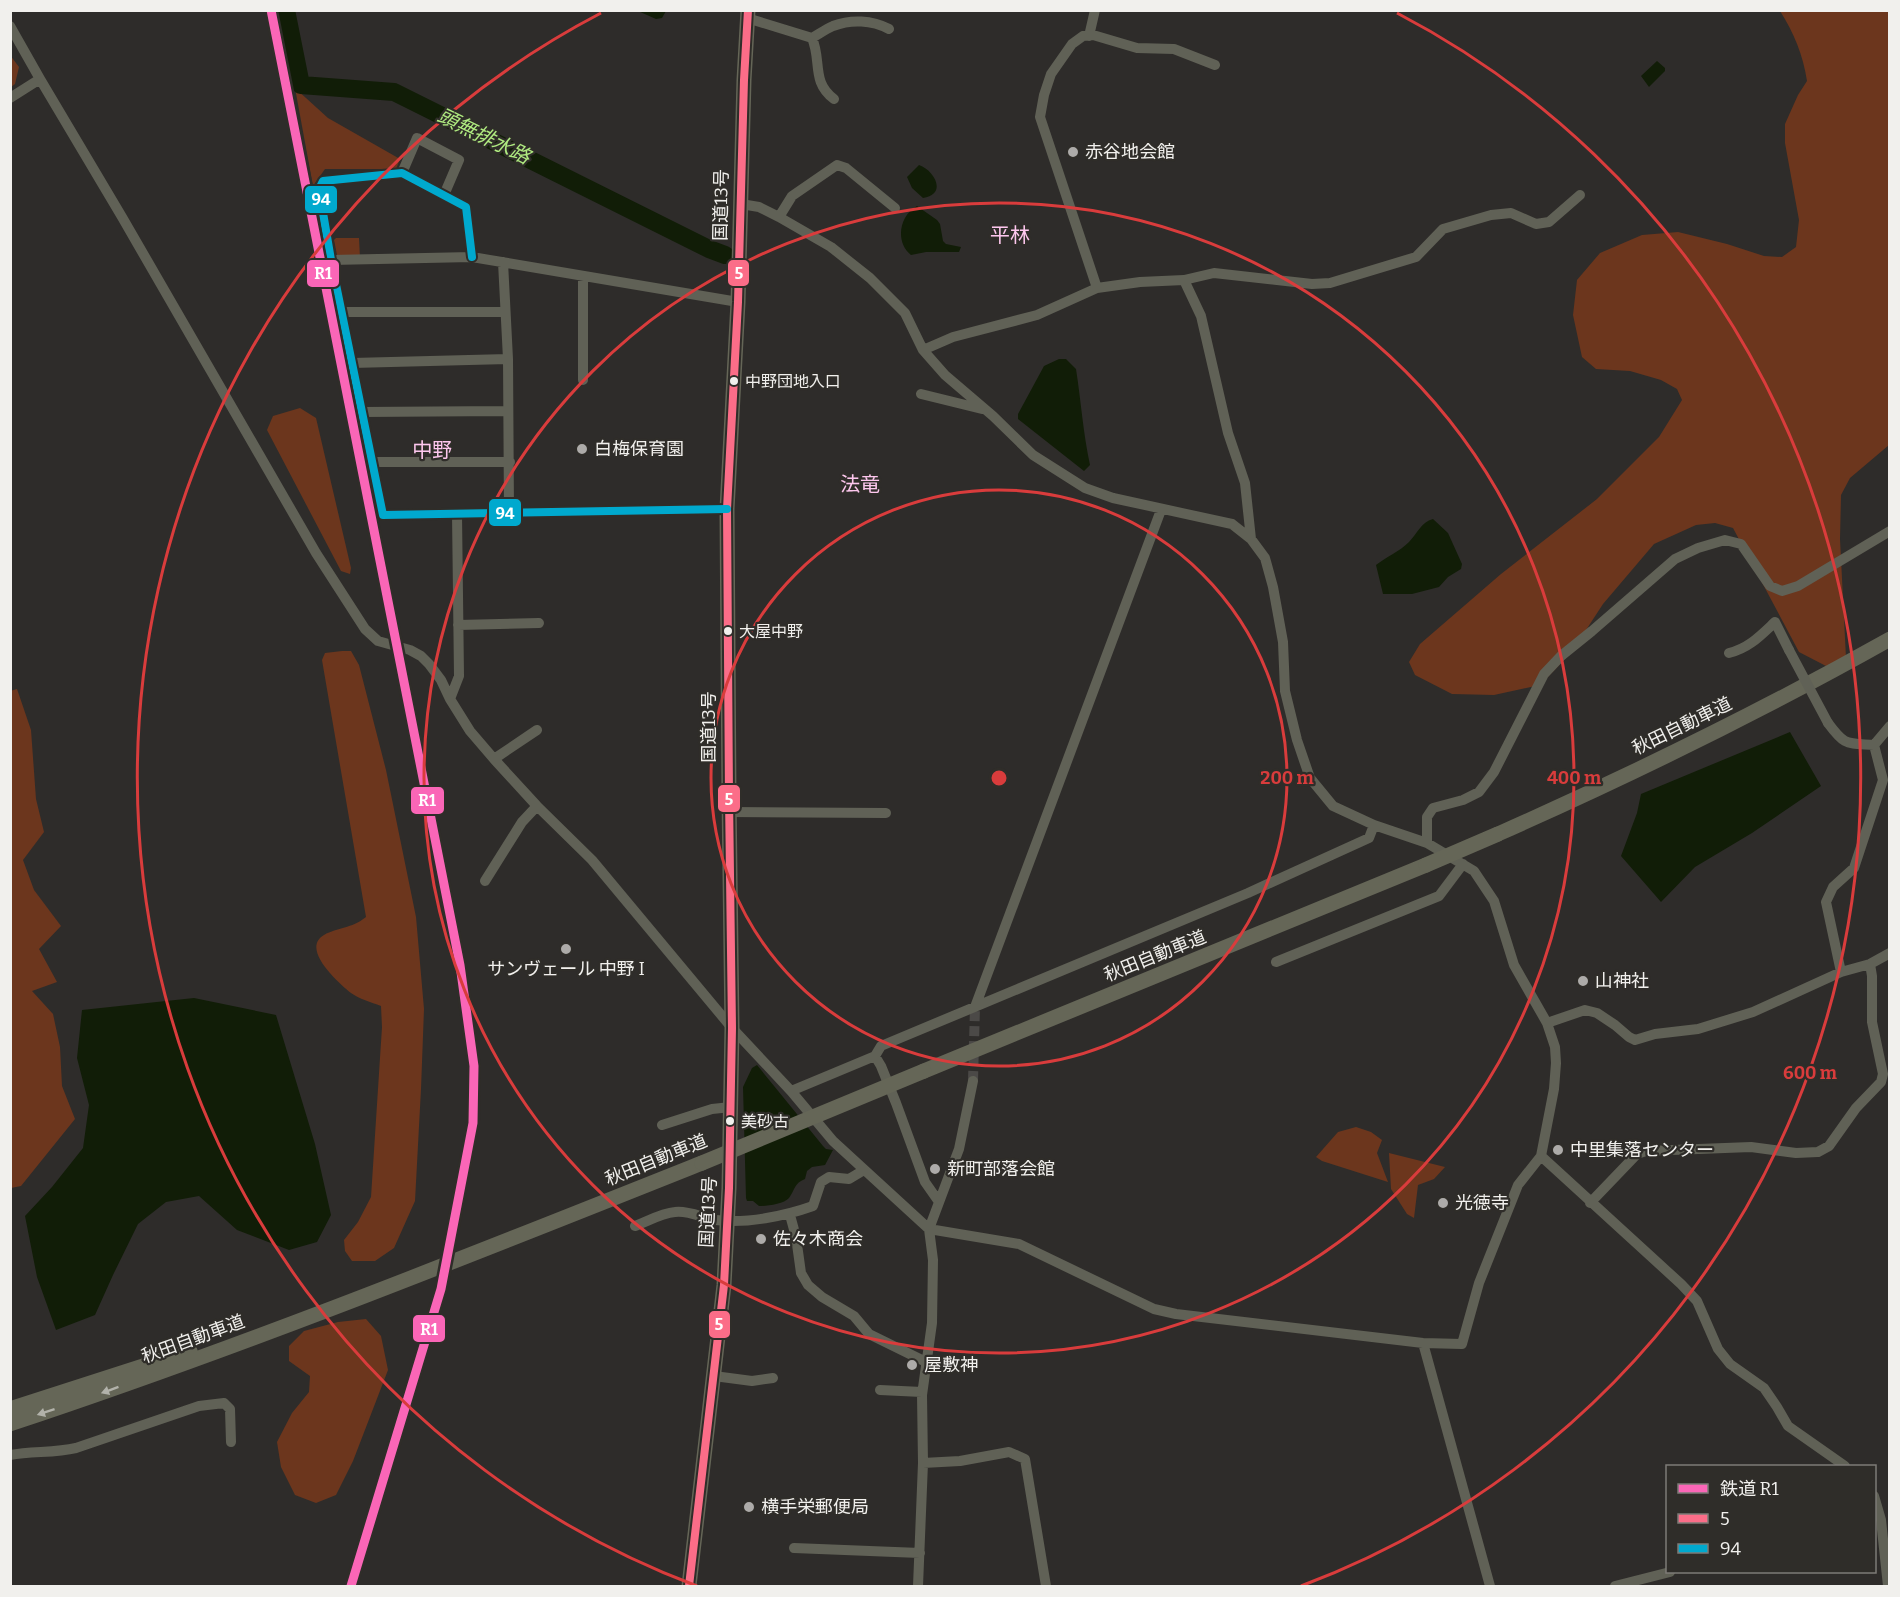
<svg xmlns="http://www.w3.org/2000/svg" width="1900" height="1597" font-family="Bitter,'Noto Sans JP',serif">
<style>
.green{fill:#6c361d}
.water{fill:#111d07}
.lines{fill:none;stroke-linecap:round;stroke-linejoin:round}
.river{stroke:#111d07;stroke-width:18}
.minor-tunnel{stroke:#4b4947;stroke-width:10;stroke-dasharray:10 5;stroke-linecap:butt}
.minor{stroke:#606156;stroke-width:10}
.highway{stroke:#656657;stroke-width:15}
.minor-bridge{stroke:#606156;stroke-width:10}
.highway-bridge{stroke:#656657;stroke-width:15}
.bus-1-casing{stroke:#2f2d29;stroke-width:12}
.bus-2-casing{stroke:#2f2d29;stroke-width:12}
.bus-1{stroke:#fb6d88;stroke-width:8}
.bus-2{stroke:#00a9ce;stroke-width:8}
.rail-1-casing{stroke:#2f2d29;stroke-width:14}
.rail-1{stroke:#fa66b7;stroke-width:9}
.oneway{fill:#b2b2aa}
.ring{fill:none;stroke:#d93c3c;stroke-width:3}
.poi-dot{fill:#adaba9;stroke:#2f2d29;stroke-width:2}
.bus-dot{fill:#f1f0ed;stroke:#2f2d29;stroke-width:2}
.labels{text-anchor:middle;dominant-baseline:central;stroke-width:4.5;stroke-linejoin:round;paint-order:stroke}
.bus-label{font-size:16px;fill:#f1f0ed;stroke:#2f2d29;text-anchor:start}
.poi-label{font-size:18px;fill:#f1f0ed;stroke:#2f2d29;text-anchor:start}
.street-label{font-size:18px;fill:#f1f0ed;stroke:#2f2d29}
.water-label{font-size:20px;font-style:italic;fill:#b0eb81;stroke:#2f2d29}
.neighbourhood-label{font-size:20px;fill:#fdc7ee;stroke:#2f2d29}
.centre{fill:#d93c3c;stroke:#2f2d29;stroke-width:3}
.ring-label{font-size:18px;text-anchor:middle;font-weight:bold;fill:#d93c3c;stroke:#2f2d29;stroke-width:4.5;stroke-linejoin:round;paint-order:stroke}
.line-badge{stroke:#2f2d29;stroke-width:2}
.badge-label{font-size:16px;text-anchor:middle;font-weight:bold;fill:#fff}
</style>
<rect width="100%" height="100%" fill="#2e2c2a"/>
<!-- green -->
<path class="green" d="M1780,11H1889V445L1850,478L1841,495L1840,539L1846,658L1826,666L1799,652L1733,528L1715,523L1696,525L1654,544L1603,604L1571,653L1540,685L1494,695L1452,694L1415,675L1409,662L1420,644L1501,574L1597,499L1659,437L1682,400L1677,389L1661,380L1630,371L1596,369L1582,357L1573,315L1577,280L1600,253L1642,235L1678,232L1727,244L1764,256L1782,257L1796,247L1799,220L1785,143V124L1798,95L1807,81C1803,55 1794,33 1780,11Z
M10,55L19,67L15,84L11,87Z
M295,88L328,118L400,159L396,169H325L313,186Z
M336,238H359L360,258L337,255L334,240Z
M300,408L316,418L351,568L350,574L341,571L267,430L273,416Z
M342,651H351L359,665L386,770L416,917L424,1009L421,1089L415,1201L394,1248L375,1261H352L345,1251L344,1240L358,1222L371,1197L382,1027L381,1006C371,1002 359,999 351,993C339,983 300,949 324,935C338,927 351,929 366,917L322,660L325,653Z
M17,689L31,730L36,799L44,832L23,860L34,890L61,926L39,949L57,982L32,991L53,1014L60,1047L62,1086L75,1119L21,1186L11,1188L10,691Z
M1356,1127L1371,1132L1382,1140L1377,1153L1388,1182L1322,1161L1316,1157L1338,1132Z
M1389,1153L1445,1167L1434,1179L1418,1185L1414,1218L1407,1214L1391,1189Z
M366,1319L381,1336L388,1370L353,1461L336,1495L316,1503L295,1495L281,1467L277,1442L292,1413L309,1392L310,1376L289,1361V1346L304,1331L338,1322Z"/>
<!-- water -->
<path class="water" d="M638,11H666L662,18L656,19Z
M1657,61L1665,68V71L1649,87L1641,76Z
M919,165C934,170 948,194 923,198L912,188L907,177Z
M917,206L937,220L940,224L943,241L946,244L961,247L959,252H926L911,255C895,242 899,216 917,206Z
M1059,359H1066L1076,369C1081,401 1083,433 1090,465L1084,471L1018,419V414L1044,366Z
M1433,519L1448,533L1462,564L1461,569L1448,577L1439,587L1412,594H1383L1376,565C1386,557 1399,552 1409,542C1417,534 1421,522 1433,519Z
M1790,732L1821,786L1752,833L1695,867L1661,902L1621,856L1637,813L1641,794Z
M194,998L276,1015L315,1144L331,1215L317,1242L289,1250L237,1230L199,1196L166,1202L138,1224L113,1275L95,1315L56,1330L37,1277L25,1216L52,1187L83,1148L89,1105L77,1058L82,1010Z
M757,1065L823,1146L826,1149L833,1150L825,1165L812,1167L807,1171L805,1179C794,1183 795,1190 789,1198C784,1204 767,1206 759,1206L753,1201H747L746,1198L743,1087L752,1068Z"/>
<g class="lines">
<!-- river -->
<path class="river" d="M286,10L301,85L394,92L709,249L725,255"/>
<!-- minor-tunnel -->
<path class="minor-tunnel" d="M973,1081L975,1007"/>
<!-- minor -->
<path class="minor" d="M747,18L812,38C819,34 826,29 833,26C851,19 872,20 889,29
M10,26L40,79L122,217L316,553L365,629L378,641L410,650L421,656L429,664L441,680L450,699L470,731L494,759L537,806L592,860L732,1028L791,1091L833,1141L929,1229L1019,1244L1154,1309L1176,1314L1423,1343L1462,1344L1479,1283L1518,1185L1541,1156L1554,1089L1556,1063L1555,1047L1547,1023L1514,965L1494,901L1474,871L1427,843L1374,825L1333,806L1310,778L1297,740L1285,691L1283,642L1273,587L1265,558L1251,539L1232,524L1113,498L1085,488L1033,455L993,416L945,375L923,350L905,313L870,278L831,247L779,217L759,207L741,204
M1089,36L1095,10
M812,38C822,61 811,82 834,99
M10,98L40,79
M402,173L417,138L459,160L444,195
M779,217L792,196L837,165L846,168L895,208
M472,257L466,207L402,173L323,181L319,189L331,260L383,515L727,509
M331,260L472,257L738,302
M503,262L508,359L509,513
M583,276V380
M1184,280L1201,316L1228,433L1245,483L1251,539
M1097,288L1040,117L1044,95L1051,74L1072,44L1083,36L1093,35L1137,48L1174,49L1215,65
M342,312H505
M923,350L953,337L1037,315L1097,288L1140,282L1184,280L1214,273L1312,284L1330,283L1416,257L1443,229L1491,215L1511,213L1536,224L1549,222L1580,195
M352,363L508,359
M921,394L982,409
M362,412L507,411
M372,462H510
M458,625L539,623
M1729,653C1749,648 1760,636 1775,622L1789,650
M450,699L459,676L457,514
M1828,723C1845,746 1846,743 1874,745
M1874,745L1890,726
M494,759L537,730
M729,812L886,813
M1427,843V817L1433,808L1463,800L1479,792L1494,772L1544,674L1561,656L1592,631L1675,559L1698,548L1725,540L1741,544L1770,586L1782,591L1798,586L1890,531
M485,881L522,822L537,806
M1276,962L1439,896L1463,864
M1841,972L1826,902L1833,887L1854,868L1883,780L1874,745
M975,1007L1161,510
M1547,1023L1585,1010L1597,1013L1615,1025L1629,1037L1635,1040L1655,1034L1698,1029L1753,1012L1841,972L1870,964L1890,953
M875,1056L881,1066L896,1103L925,1182L939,1202
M791,1091L875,1056L881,1046L1248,893L1369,838L1374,825
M662,1125L712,1109L731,1107
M1541,1156L1681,1284L1697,1301L1718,1349L1730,1364L1764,1388L1777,1407L1788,1426L1845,1466
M1590,1203L1637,1154L1646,1151L1751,1147L1796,1153L1818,1152L1829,1146L1856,1108L1881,1082L1883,1074L1872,1022V976L1870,964
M790,1215L796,1237L801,1273L808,1285L822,1297L854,1316L869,1334L926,1362
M635,1226C648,1221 662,1213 675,1212C688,1210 703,1218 716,1220C746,1224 785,1216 813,1206L821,1182L829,1177L849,1179L864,1170
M1423,1343L1490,1586
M714,1376L752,1381L773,1378
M880,1390L922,1392
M10,1455C33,1451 54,1453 76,1448L199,1406L224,1403L230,1409L231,1442
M923,1463L960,1461L1009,1452L1025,1459L1046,1586
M1874,1496L1881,1520L1888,1586
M794,1548L920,1553
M918,1586L923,1463L922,1395L932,1323L933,1260L929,1229L959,1149L973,1081
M1615,1586L1670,1572"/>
<!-- highway -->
<path class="highway" d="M1498,834C1631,775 1762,711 1890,639
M924,1071L1426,865
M10,1409L190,1351
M10,1424C245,1346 473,1254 702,1163
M689,1586L724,1285L729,1188L732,1028L729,797L727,509L738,302L744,80L748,10"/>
<!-- minor-bridge -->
<path class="minor-bridge" d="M1789,650L1828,723"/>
<!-- highway-bridge -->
<path class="highway-bridge" d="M1426,865L1498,834
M702,1163L924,1071"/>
<defs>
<path id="bus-1" d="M689,1586L724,1285L729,1188L732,1028L729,797L727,509L738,302L744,80L748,10"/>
<path id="bus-2" d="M472,257L466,207L402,173L323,181L319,189L331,260L383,515L727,509"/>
</defs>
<!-- bus-1 casing -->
<use href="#bus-1" class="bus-1-casing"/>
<!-- bus-2 casing -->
<use href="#bus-2" class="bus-2-casing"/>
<!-- bus-1 -->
<use href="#bus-1" class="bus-1"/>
<!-- bus-2 -->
<use href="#bus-2" class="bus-2"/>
<defs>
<path id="rail-1" d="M271,10L460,965L474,1066L473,1123L441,1289L351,1586"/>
</defs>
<!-- rail-1 casing -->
<use href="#rail-1" class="rail-1-casing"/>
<!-- rail-1 -->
<use href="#rail-1" class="rail-1"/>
</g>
<!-- one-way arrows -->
<defs><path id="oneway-solid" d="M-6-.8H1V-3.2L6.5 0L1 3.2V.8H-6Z" transform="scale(1.5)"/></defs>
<g class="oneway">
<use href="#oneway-solid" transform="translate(110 1390) rotate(160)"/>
<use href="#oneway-solid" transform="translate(46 1412) rotate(162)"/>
</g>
<!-- distance rings -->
<g class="ring">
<circle cx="999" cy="778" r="288"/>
<circle cx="999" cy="778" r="575"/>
<path d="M697 1586A863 863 0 0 1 601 13M1397 13A863 863 0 0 1 1301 1586"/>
</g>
<!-- markers -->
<g class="poi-dot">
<circle cx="1073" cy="152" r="6"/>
<circle cx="582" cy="449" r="6"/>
<circle cx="566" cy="949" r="6"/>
<circle cx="1583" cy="981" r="6"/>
<circle cx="1558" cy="1150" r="6"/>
<circle cx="935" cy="1169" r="6"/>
<circle cx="1443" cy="1203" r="6"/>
<circle cx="761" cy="1239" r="6"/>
<circle cx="912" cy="1365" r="6"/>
<circle cx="749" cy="1507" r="6"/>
</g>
<g class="bus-dot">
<circle cx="734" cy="381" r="5"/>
<circle cx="728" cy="631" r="5"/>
<circle cx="730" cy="1121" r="5"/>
</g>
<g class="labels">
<!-- bus labels -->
<g class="bus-label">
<text x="745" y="381">中野団地入口</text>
<text x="739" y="631">大屋中野</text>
<text x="741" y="1121">美砂古</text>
</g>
<!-- poi labels -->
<g class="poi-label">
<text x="1085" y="152">赤谷地会館</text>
<text x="594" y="449">白梅保育園</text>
<text x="566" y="969" text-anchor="middle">サンヴェール 中野 I</text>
<text x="1595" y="981">山神社</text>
<text x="1570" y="1150">中里集落センター</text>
<text x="947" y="1169">新町部落会館</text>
<text x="1455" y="1203">光徳寺</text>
<text x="773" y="1239">佐々木商会</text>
<text x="924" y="1365">屋敷神</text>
<text x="761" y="1507">横手栄郵便局</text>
</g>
<!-- street labels -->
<g class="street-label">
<text transform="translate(721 205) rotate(-89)">国道13号</text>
<text transform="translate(1682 726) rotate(-26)">秋田自動車道</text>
<text transform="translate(709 727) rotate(-90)">国道13号</text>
<text transform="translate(1155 956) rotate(-22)">秋田自動車道</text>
<text transform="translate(656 1160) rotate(-22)">秋田自動車道</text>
<text transform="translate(708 1212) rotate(-87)">国道13号</text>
<text transform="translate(193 1339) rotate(-20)">秋田自動車道</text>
</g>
<!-- water labels -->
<g class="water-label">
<text transform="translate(484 136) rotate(26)">頭無排水路</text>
</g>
<!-- neighbourhood labels -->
<g class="neighbourhood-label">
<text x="1010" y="235">平林</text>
<text x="432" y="450">中野</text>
<text x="860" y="484">法竜</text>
</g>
</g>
<circle cx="999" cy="778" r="9" class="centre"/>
<g class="ring-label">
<text x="1287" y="784">200 m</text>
<text x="1574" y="784">400 m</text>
<text x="1810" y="1079">600 m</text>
</g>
<g class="line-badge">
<rect x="304" y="185" width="34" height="29" rx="6" fill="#00a9ce"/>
<rect x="727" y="259" width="23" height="28" rx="6" fill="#fb6d88"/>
<rect x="306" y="259" width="34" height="29" rx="6" fill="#fa66b7"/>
<rect x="488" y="498" width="34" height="29" rx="6" fill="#00a9ce"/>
<rect x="717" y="784" width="24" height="29" rx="6" fill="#fb6d88"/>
<rect x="410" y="786" width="35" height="29" rx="6" fill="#fa66b7"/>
<rect x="708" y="1310" width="23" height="29" rx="6" fill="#fb6d88"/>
<rect x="412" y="1314" width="34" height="29" rx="6" fill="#fa66b7"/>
</g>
<g class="badge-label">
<text x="321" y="205">94</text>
<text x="739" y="279">5</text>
<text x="323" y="279">R1</text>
<text x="505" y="519">94</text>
<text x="729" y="805">5</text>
<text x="427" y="806">R1</text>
<text x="719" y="1330">5</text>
<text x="429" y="1335">R1</text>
</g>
<!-- border -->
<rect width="1900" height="1597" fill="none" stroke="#f1f0ed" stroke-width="24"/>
<!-- legend -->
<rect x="1666" y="1465" width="210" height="108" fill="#2f2d29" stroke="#7d7b77" stroke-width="1.5"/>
<rect x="1678" y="1484" width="30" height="9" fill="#fa66b7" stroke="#7d7b77" stroke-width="1.5"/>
<text x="1720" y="1495" font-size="18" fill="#f1f0ed">鉄道 R1</text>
<rect x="1678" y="1514" width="30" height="9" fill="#fb6d88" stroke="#7d7b77" stroke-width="1.5"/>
<text x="1720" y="1525" font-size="18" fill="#f1f0ed">5</text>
<rect x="1678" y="1544" width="30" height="9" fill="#00a9ce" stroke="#7d7b77" stroke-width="1.5"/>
<text x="1720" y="1555" font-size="18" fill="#f1f0ed">94</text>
</svg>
